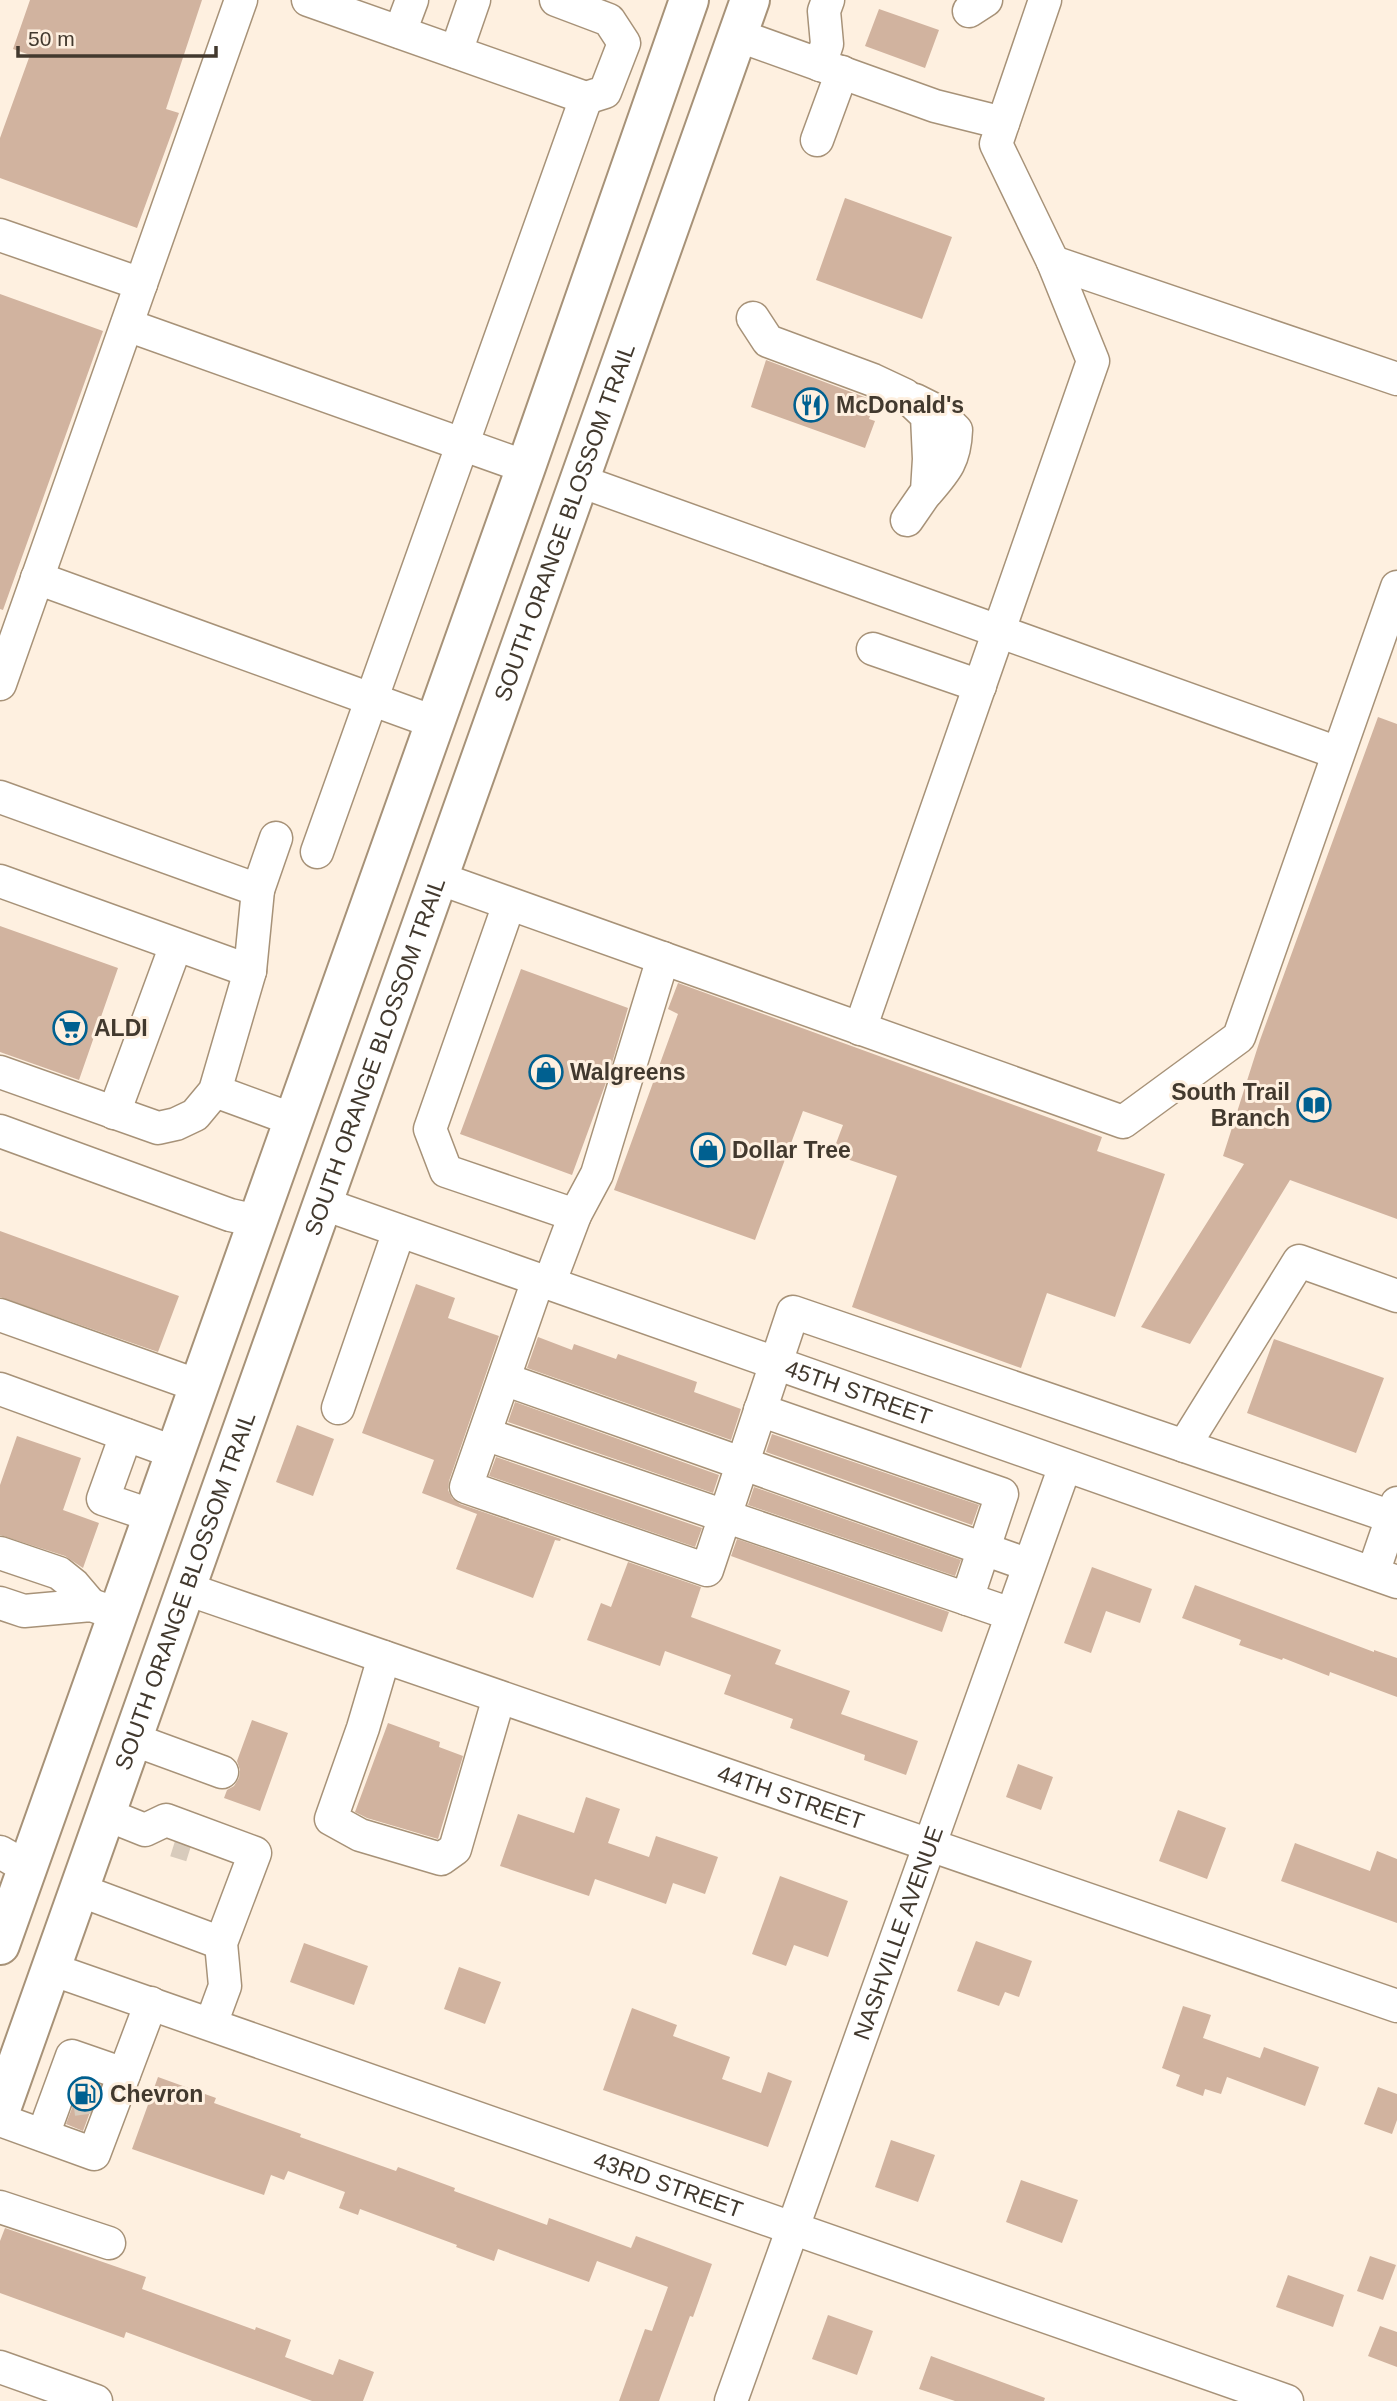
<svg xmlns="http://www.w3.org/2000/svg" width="1397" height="2401" font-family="Helvetica,sans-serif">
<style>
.building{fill:#d1b39f}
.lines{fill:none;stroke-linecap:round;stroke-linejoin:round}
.minor-tunnel{stroke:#d8cbbc;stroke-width:32;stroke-dasharray:32 16;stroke-linecap:butt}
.minor-casing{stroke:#a79278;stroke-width:35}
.major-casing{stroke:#a79278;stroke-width:42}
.minor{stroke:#fff;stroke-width:32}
.major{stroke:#fff;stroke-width:38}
.labels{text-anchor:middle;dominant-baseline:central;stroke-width:6;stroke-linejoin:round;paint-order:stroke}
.poi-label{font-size:23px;font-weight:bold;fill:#42392e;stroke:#fef0e0;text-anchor:start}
.street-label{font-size:23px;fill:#42392e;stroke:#fef0e0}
</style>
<rect width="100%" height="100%" fill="#fef0e0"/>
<!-- building -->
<path class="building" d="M30,0H202L166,109L179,113L137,228L0,178V138L30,55L13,49Z
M879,9L939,30L925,68L865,46Z
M845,198L952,237L922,319L816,280Z
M0,294L103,331L3,610L0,609Z
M766,360L875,401L869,419L875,421L865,448L751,407Z
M1378,717L1397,724V1219L1290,1180L1190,1344L1141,1327L1244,1164L1223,1156L1260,1040Z
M0,926L118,968L79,1080L0,1052Z
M521,969L628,1008L608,1077L572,1175L460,1134Z
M678,983L1102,1137L1097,1151L1165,1174L1115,1317L1047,1293L1021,1368L852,1307L897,1176L832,1154L843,1125L803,1111L755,1240L614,1190L678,1014L668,1009Z
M0,1231L179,1296L158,1352L0,1297Z
M416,1284L455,1298L448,1318L499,1336L449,1481L448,1490L452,1498L460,1504L561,1539L560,1541L555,1540L533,1598L456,1569L477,1514L422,1493L434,1460L362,1433Z
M538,1337L572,1350L574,1344L616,1359L618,1354L697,1382L694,1392L741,1409L731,1440L527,1368Z
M1274,1339L1384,1378L1356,1453L1247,1413Z
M515,1402L719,1475L713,1493L508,1422Z
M297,1425L334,1439L313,1496L276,1482Z
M772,1434L979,1505L972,1525L766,1452Z
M17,1436L81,1458L63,1510L99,1523L83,1568L65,1556L0,1535V1485Z
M496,1457L702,1528L695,1547L489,1476Z
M754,1487L961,1560L955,1576L748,1505Z
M737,1539L949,1612L942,1632L731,1556Z
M628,1562L701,1587L691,1617L781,1650L775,1664L850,1691L841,1714L918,1741L906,1775L864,1760L865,1755L790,1728L793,1719L724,1694L731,1675L665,1651L660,1666L587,1640L601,1603L611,1607Z
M1092,1567L1152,1589L1140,1623L1106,1611L1091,1653L1064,1643Z
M1195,1585L1374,1652V1650L1397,1658V1697L1330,1672L1329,1676L1283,1658L1282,1660L1239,1645L1241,1640L1182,1618Z
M252,1720L288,1733L260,1811L224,1798L227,1790L234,1786L239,1778L240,1770L237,1761Z
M388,1723L440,1742L439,1747L463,1756L438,1839L367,1818L355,1812Z
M1018,1764L1053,1777L1041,1810L1006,1797Z
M586,1797L620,1809L608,1843L649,1857L656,1836L718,1857L705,1894L673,1883L666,1904L595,1879L589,1896L500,1866L518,1814L574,1833Z
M1178,1810L1226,1828L1207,1879L1159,1861Z
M1295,1843L1370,1871L1377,1851L1397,1859V1923L1281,1881Z
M780,1876L848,1901L828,1957L794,1945L786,1966L752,1954Z
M976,1941L1032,1961L1019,1997L1005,1992L999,2006L957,1991Z
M304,1943L368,1966L354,2005L290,1982Z
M459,1967L501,1982L485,2024L444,2009Z
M1183,2006L1211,2015L1203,2038L1260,2058L1264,2047L1319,2067L1305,2106L1227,2077L1221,2094L1205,2089L1203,2096L1176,2086L1180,2075L1162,2068Z
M632,2008L677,2025L673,2036L730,2057L722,2079L761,2093L768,2072L792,2081L768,2147L603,2090Z
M158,2077L216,2098L214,2103L301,2134L300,2137L396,2171L398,2167L455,2188L454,2191L547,2225L549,2218L631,2248L636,2236L712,2264L693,2317L690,2316L659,2401H619L645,2329L652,2331L668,2287L597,2261L589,2282L498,2249L494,2261L456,2247L457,2245L360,2209L358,2215L339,2208L345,2192L288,2171L284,2180L271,2175L264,2195L132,2149Z
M83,2079L100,2085L83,2131L66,2124Z
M1378,2087L1397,2094V2120L1392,2134L1364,2124Z
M891,2140L935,2155L918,2202L875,2187Z
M1021,2180L1078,2200L1062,2243L1006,2222Z
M5,2228L146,2277L142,2289L255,2330L256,2327L291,2340L285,2357L333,2375L339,2359L374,2372L363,2401H312L126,2332L124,2338L0,2293V2241Z
M1370,2256L1396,2265L1383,2300L1357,2291Z
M1288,2275L1344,2295L1333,2327L1276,2307Z
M828,2315L873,2331L857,2375L812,2359Z
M1380,2326L1397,2332V2367L1368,2356Z
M931,2356L1045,2398L1044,2401H955L919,2389Z"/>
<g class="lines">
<!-- minor-tunnel -->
<path class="minor-tunnel" d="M175,1841L191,1846
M73,2100L104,2096"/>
<defs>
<g id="minor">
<path d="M308,0L586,98L605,92L624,43L609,20L556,0"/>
<path d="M969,11L986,0"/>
<path d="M400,32L412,0"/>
<path d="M737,35L935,106L1003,123"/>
<path d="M456,52L474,0"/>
<path d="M820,65L827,44L824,11L828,0"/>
<path d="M817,140L842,72"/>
<path d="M0,235L141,284"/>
<path d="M1053,262L1397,379"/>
<path d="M753,318L768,341L873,380L905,395L927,416L929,459L927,491L907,520"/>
<path d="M127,325L526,467"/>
<path d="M915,400L937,411L956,430C955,460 946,470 927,492"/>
<path d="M580,481L1338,753"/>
<path d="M37,578L434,722"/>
<path d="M873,649L980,686"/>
<path d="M0,684L241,0"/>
<path d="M0,797L258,890L250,971L215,1091L195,1115L176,1124L158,1128L0,1072"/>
<path d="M317,852L586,98"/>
<path d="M438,878L1123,1122L1239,1037L1397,587"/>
<path d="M0,881L250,971"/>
<path d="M258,890L276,838"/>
<path d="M509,904L430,1129L446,1171L575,1215"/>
<path d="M860,1029L1093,361L1053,262L996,144L1045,0"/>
<path d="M215,1091L294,1120"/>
<path d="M114,1113L176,945"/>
<path d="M0,1131L230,1215L258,1221"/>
<path id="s1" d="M321,1203L1397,1582"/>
<path d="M538,1280L466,1487L707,1570L793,1312L1392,1517"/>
<path d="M549,1284L575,1215L597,1174L663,958"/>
<path d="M0,1315L199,1386"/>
<path d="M504,1379L1029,1565"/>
<path d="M0,1389L176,1453"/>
<path d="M338,1408L399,1231"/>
<path d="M760,1410L1002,1494L967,1599"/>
<path d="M485,1434L1011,1614"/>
<path d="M126,1435L103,1499L153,1516"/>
<path d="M1184,1446L1299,1261L1397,1296"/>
<path d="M0,1553L59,1573L74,1585L91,1605"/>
<path d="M1373,1573L1397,1503"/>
<path id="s2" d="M184,1588L1397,2006"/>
<path d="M0,1603L24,1611L91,1605L118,1614"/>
<path d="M384,1657L363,1728L331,1819L360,1835L441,1859L455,1849L499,1697"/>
<path d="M132,1739L222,1772"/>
<path d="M105,1814L145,1830L166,1820L255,1853L221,1943L225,1986L211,2024"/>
<path d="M0,1852L28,1868"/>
<path d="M79,1890L221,1943"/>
<path id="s3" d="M51,1969L1287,2401"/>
<path d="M0,2120L94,2154L151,2003"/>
<path d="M43,2135L72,2056L124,2074"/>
<path d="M0,2207L109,2243"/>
<path d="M0,2367L96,2401"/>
<path id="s4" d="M731,2401L1065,1466"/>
</g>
<g id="major">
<path d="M0,1945L526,467L689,0"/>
<path id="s5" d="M0,2112L750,0"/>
</g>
</defs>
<!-- minor casing -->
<use href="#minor" class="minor-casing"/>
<!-- major casing -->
<use href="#major" class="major-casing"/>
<!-- minor -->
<use href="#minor" class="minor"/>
<!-- major -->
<use href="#major" class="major"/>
</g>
<!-- icons -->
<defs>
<symbol id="restaurant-ring" viewBox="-11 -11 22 22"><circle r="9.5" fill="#fef0e0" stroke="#006090" stroke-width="1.5"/><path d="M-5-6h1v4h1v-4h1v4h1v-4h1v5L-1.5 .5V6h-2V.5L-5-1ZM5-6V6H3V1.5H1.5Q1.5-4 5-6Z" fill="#006090"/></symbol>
<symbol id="supermarket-ring" viewBox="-11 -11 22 22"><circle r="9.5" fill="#fef0e0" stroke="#006090" stroke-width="1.5"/><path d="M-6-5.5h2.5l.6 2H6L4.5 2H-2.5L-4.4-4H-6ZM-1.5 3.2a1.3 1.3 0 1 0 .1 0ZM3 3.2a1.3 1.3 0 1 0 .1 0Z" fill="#006090"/></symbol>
<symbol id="shop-ring" viewBox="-11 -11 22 22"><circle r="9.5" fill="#fef0e0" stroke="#006090" stroke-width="1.5"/><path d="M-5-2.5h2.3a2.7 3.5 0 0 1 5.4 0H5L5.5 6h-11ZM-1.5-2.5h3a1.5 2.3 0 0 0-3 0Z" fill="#006090"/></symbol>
<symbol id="library-ring" viewBox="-11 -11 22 22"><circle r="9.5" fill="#fef0e0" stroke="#006090" stroke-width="1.5"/><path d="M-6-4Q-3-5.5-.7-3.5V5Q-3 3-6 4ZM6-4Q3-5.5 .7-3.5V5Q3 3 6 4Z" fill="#006090"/></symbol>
<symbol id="fuel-ring" viewBox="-11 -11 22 22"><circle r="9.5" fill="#fef0e0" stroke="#006090" stroke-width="1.5"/><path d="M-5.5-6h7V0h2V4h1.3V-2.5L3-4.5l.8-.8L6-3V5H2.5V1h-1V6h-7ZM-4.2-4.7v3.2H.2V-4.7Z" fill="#006090"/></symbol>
</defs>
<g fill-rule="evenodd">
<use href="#restaurant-ring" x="792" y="386" width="38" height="38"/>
<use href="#supermarket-ring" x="51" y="1009" width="38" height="38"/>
<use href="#shop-ring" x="527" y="1053" width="38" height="38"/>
<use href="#library-ring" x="1295" y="1086" width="38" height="38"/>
<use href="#shop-ring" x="689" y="1131" width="38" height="38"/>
<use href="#fuel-ring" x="66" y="2075" width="38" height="38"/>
</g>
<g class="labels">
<!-- poi labels -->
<g class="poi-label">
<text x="836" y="405">McDonald's</text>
<text x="94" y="1028">ALDI</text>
<text x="570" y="1072">Walgreens</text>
<text x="1290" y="1092" text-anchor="end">South Trail<tspan x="1290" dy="26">Branch</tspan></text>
<text x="732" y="1150">Dollar Tree</text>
<text x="110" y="2094">Chevron</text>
</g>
<!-- street labels -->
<g class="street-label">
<text stroke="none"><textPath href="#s5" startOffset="1687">SOUTH ORANGE BLOSSOM TRAIL</textPath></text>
<text stroke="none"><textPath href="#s5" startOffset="1120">SOUTH ORANGE BLOSSOM TRAIL</textPath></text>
<text stroke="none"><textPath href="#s1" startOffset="570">45TH STREET</textPath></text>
<text stroke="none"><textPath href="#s5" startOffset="553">SOUTH ORANGE BLOSSOM TRAIL</textPath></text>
<text stroke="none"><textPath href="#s2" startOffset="642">44TH STREET</textPath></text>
<text stroke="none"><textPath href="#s4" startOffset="497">NASHVILLE AVENUE</textPath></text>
<text stroke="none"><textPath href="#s3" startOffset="654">43RD STREET</textPath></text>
</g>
</g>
<!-- scale -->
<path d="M18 46v10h198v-10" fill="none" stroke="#42392e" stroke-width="3.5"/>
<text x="28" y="46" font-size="21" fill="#42392e" stroke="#fef0e0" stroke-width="5" paint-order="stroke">50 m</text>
</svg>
